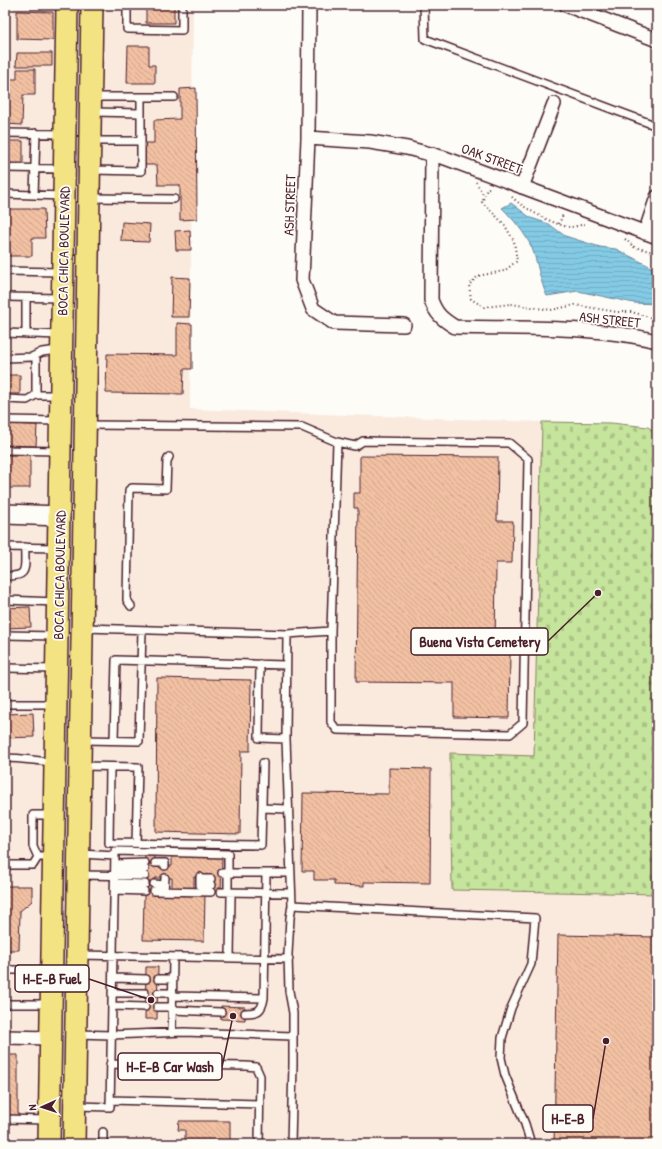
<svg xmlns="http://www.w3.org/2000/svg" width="662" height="1149" font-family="'Patrick Hand',sans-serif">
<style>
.built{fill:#faeade}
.cemetery{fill:url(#cemetery-stones);stroke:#888264}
.water{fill:url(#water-rules);stroke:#6c869a}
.building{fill:url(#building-back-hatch);stroke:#4a1f2b}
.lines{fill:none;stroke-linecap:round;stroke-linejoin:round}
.lane-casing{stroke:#4a1f2b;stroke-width:10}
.street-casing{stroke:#4a1f2b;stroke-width:16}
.secondary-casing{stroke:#4a1f2b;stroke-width:22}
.primary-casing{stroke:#4a1f2b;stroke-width:24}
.path{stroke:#4a1f2b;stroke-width:2;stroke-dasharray:1 3;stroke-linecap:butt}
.lane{stroke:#fdfcf7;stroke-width:7}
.street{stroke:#fdfcf7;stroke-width:13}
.secondary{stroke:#fdfcf7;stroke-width:19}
.primary{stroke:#f4e382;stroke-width:21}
.labels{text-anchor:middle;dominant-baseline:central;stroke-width:3.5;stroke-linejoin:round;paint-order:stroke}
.street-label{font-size:14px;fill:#4a1f2b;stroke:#fdfcf7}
.leader{fill:none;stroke:#4a1f2b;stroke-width:1.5}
.callout-dot{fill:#4a1f2b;stroke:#fdfcf7;stroke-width:1.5}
.callout{fill:#fdfcf7;stroke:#4a1f2b;stroke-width:1.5}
.callout-label{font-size:15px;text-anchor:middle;font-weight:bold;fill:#4a1f2b}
</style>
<defs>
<pattern id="cemetery-stones" width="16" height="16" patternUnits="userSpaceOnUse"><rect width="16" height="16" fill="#c5e49c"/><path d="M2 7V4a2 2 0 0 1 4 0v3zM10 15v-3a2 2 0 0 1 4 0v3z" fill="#abc387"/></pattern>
<pattern id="water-rules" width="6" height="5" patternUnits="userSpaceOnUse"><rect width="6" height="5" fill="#83cae4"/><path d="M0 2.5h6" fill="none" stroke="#73adc4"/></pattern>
<pattern id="building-back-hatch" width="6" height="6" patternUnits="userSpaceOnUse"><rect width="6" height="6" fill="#f2c0a3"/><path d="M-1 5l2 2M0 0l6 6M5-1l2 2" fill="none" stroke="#d1a58c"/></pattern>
</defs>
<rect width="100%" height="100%" fill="#fdfcf7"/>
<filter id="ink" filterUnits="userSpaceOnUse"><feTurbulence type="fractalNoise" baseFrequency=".025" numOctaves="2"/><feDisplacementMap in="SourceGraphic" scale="8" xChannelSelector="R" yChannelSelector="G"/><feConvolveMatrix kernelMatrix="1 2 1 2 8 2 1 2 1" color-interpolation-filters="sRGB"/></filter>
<g filter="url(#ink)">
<!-- built -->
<path class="built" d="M17,5H58L39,1144H5V21Z
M104,5H193L190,409L542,422L534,756L452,890L657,894V1144H84Z"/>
<!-- cemetery -->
<path class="cemetery" d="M542,422L611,423L648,427L657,433V894L452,890L450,753L534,756Z"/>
<!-- water -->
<path class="water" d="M511,203L531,218L549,224L565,236L600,247L616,249L657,270V304L634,303L578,291L547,296C540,281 538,264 532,248C525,233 514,220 502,208Z"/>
<!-- building -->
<path class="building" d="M146,5H174V23H146Z
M17,11L53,12V40L17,39Z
M128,46H149V65H155V83H127Z
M17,53H52V66H16Z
M17,69H35V95H23L22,125L5,124V95H9V79H17Z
M196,88L197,219L180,220V185H158L157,165H144V143H154V120L180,119V89Z
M5,141H23V163H5Z
M5,209H44L45,238H32V256H5Z
M122,222L150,224L149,242L121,241Z
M190,230L191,250H176L175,231Z
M172,277L190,278L189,317H171Z
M5,304H9L8,327H5Z
M177,323L192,324V369H184L183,394L106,393L107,354L177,355Z
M5,375H20V394H5Z
M5,424L37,425L36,446L5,445Z
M5,455H30V488H5Z
M360,456L498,457L497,521H513L512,563H496L495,652L510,653L509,718L454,717V683L356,682L358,508H354V493H360Z
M30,607L31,627L5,628V608Z
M157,678L251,680L250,751H241L240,834L156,832Z
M33,713L34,737L5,738V714Z
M389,768L431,769L430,883L364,882V886L334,885V880H314V871H302L303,793L389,794Z
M145,854H155V865L165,866H172V855L222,856L221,893H211V878L194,877V889H172V878H155L154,894L205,895L204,941L143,940Z
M5,886H32V901L20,911L19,950H5Z
M558,935L657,937V1144H554Z
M146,967H158L157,1019H145Z
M221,1006L245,1007V1020L221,1019Z
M5,1055H18V1116L5,1115Z
M179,1121H230V1144H185V1130H178Z"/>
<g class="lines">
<defs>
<path id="lane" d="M127,5V29L182,30V5
M424,5L425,39L657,126
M93,97H174
M93,112L141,113
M5,133L63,134
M91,141H141
M5,168L63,169
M91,170L141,171V97
M5,194L63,196
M34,195L36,133
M92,198L174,199
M5,271L61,272
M5,297L60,298
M5,333L59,335
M26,334V298
M36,356V395
M5,358L32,357L42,352L59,350
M5,399L27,400L36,395H60
M5,420L59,421
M5,450L59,451
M5,547L57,548
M5,576C30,577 24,568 25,547
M5,600L56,602
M131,606L127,600L129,490L132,488L166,489L167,461L169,457
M85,628L287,634L331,631L337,442L302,427L86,425
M331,631V722L337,730L510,734L523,723L528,459L509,443L363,441L355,446L337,442
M287,634L286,739L292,905L290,918L288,954L289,991L293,1013V1064L291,1144
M5,635L55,636
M260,664L259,738L286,739
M5,668L55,669
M5,704H55
M82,740L139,741L142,630
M114,740L116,660L286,665
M5,758C22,758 37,761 54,762
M83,766L138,767L136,843
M110,767L109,843L261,845L263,763
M262,808L287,809
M81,854L115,856
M38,857L33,846V815H53
M155,863H165V866
M115,864L145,863
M5,865H33L38,857H42
M115,869H145
M222,873H290
M79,875L145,876
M200,877V885H211
M200,879H211
M115,883L145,884
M154,884L164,885
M115,890L144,891
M154,891L211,892
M164,891L165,878
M221,892L291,893
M292,905L535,918L531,964L511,1008L502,1038L501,1058L505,1075L525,1124L531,1144
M79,955L289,959
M230,958L231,897
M5,970H51
M113,978L146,979
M158,979H173
M112,993H145
M158,993H173
M173,996L264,998L266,873
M5,1004H49
M112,1006L145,1007
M157,1007H173
M172,1010L221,1012
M245,1013C258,1013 262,1011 264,998
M172,1032L173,957
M77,1034L111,1035L184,1032L293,1036
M110,1064L246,1066L256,1067L260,1076L259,1144
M110,1100L260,1104
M77,1106L110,1107L115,851L228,854V887
M5,1119L47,1120
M103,1132V1144"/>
<path id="street" d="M309,5L308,138L302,280L313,309L334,323L404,325
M566,5L657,40
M308,138L370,142L407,148L445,158L657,237
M432,154L431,300C436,314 442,319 455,327C522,329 592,325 657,341
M522,187L554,104
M645,233L657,197
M5,1037L51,1038"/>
<path id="secondary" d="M5,514L60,516"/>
<path id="primary" d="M49,1144L67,5
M74,1144L92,5"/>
</defs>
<!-- lane casing -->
<use href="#lane" class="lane-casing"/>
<!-- street casing -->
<use href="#street" class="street-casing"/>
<!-- secondary casing -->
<use href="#secondary" class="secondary-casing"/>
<!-- primary casing -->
<use href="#primary" class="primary-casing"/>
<!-- path -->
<path class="path" d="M476,182L484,196
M489,188L487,189L482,202L504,224L514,241L517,261L504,271L478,276L469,285L471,299L484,307L511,304L551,310L575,305L617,312H631L657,319
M512,197C521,207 556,226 570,227C574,227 580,225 585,224
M559,224L563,214
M625,239L634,247L657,253"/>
<!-- lane -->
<use href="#lane" class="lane"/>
<!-- street -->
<use href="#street" class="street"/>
<!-- secondary -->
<use href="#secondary" class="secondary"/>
<!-- primary -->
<use href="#primary" class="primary"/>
</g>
</g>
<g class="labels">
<!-- street labels -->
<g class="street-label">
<text transform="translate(492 158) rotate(20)">OAK STREET</text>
<text transform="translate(289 205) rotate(-88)">ASH STREET</text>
<text transform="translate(63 251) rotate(-89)">BOCA CHICA BOULEVARD</text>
<text transform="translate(610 319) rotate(6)">ASH STREET</text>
<text transform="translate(59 575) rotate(-89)">BOCA CHICA BOULEVARD</text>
</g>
</g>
<!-- callouts -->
<path class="leader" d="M598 593L548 641M151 1000L89 979M233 1016L222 1067M606 1041L593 1119"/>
<g class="callout-dot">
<circle cx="598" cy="593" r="4"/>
<circle cx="151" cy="1000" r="4"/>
<circle cx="233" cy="1016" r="4"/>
<circle cx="606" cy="1041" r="4"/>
</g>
<g class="callout">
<rect x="411" y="628" width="137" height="27" rx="4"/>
<rect x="15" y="965" width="74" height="27" rx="4"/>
<rect x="118" y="1053" width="104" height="27" rx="4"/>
<rect x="543" y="1105" width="50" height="27" rx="4"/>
</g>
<g class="callout-label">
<text x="480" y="647">Buena Vista Cemetery</text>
<text x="52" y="984">H-E-B Fuel</text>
<text x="170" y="1072">H-E-B Car Wash</text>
<text x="568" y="1124">H-E-B</text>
</g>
<!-- margin -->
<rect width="662" height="1149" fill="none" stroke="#fdfcf7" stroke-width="20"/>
<rect x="10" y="10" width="642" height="1129" fill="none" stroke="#4a1f2b" stroke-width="1.5" filter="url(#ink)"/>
<!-- north arrow -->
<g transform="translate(42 1107) rotate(267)" stroke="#fdfcf7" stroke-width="3" paint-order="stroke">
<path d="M0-3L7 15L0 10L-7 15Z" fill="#4a1f2b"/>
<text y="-6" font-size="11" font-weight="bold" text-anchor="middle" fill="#4a1f2b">N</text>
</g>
</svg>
